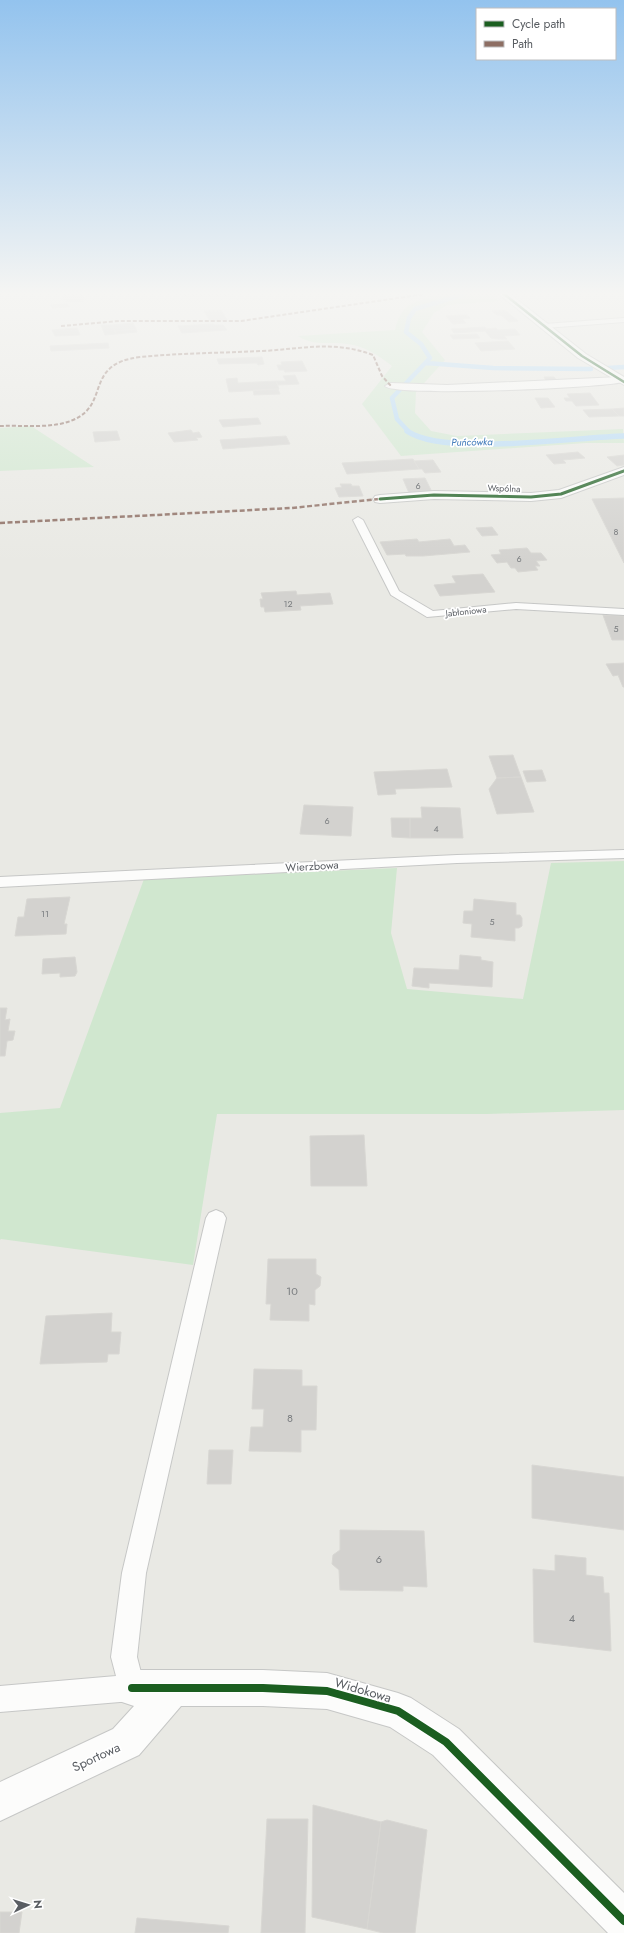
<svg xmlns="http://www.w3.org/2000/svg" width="624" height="1933" font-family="Jost,sans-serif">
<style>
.green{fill:#d0e7cf}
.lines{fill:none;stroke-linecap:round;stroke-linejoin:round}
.stream-far1{stroke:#b4daf7;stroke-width:4.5}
.stream{stroke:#b4daf7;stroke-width:5.5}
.building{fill:#d3d2cf;stroke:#d8d7d3}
.service-casing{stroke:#c6c7c6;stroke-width:2}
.minor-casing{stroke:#c6c7c6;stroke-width:2}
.tertiary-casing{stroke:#c6c7c6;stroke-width:2}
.service{fill:#fcfcfb;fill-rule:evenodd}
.minor{fill:#fcfcfb;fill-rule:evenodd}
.tertiary{fill:#fcfcfb;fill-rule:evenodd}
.quiet-far1{stroke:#8d6e63;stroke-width:2;stroke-dasharray:4 2;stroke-linecap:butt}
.quiet{stroke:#8d6e63;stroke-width:2.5;stroke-dasharray:5 2.5;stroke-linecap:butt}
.cycleway-far2-casing{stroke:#fff;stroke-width:3.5}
.cycleway-far1-casing{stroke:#fff;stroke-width:4.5}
.cycleway-casing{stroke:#fff;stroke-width:10}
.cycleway-far2{stroke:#1b5e20;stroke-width:2.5}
.cycleway-far1{stroke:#1b5e20;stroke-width:3}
.cycleway{stroke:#1b5e20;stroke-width:8}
.labels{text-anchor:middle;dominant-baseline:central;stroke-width:3.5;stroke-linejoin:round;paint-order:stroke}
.number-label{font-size:9px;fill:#787b7e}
.far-street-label{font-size:9px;fill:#595d62;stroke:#fff}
.far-water-label{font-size:10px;font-style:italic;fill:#3f79b9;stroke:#fff}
.street-label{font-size:11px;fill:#595d62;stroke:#fff}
.near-number-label{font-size:11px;fill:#787b7e}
.near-street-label{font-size:13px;fill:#595d62;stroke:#fff}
</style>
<rect width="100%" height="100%" fill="#e9e9e4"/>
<!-- green -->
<path class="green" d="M446,294H490L499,301L447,305L434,313L422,332L445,360L416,392L415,413L431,431L457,436L623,429L624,443H586L401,456L362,404L392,366C378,355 365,346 347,344C328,341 315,347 298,336L395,330C402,299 420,301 446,294Z
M31,426L94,467L0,471V428Z
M624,861V1110L487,1114H217L193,1265L1,1239L0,1240V1113L60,1108L144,879L397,868L391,933L407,989L523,999L551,863Z"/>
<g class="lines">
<!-- stream-far1 -->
<path class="stream-far1" d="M426,363L493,368L591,369
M608,368L624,367
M409,432L397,419L392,398L430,358L421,344L406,332L409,318L415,309L465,294"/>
<!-- stream -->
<path class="stream" d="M407,431C444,457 576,437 624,436"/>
</g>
<!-- building -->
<path class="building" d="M83,294V301L66,302L65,300H63L61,295Z
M177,294H231V296L184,297V295H176Z
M68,304L69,307L52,308L51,305Z
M221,310L227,320L210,321L204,311Z
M505,310L518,321L509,322L501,315H497L492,311Z
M466,315L470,318L462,319L466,323L453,324L446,316Z
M133,323L136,329L115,331L112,325Z
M213,324L214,325H223L227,330L182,333L178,326Z
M101,325H112L116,334L105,335Z
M485,327L486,329L496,328L498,330L515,329L520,335L504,336L507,339H498L491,338L485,331L454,333L451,329Z
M77,328L80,335L55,336L52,330Z
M136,329L137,332L116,334L115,331Z
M477,334L480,338L453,339L450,335Z
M508,341L515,349L481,351L475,343Z
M108,343L109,348L51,351L50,346Z
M262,357L264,364L258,365L257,363L219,364L217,359Z
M302,361L307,371L285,372L284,370H279L277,365H282L281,362Z
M295,375L299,384L278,385L276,381H286L283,376Z
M544,377H554L558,382H547Z
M237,378L238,383L276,381L279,389L229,392L226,379Z
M278,389L280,394L254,395L253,390Z
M590,393L599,405L576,406L572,401H566L564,398H570L567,394Z
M535,398H548L555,407L541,408Z
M624,408V416H619L612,409Z
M612,409L619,416L589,417L583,410Z
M258,418L261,424L223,427L219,420Z
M191,430L193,433L199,432L202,437L196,438L198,440L174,442L168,433Z
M117,431L120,440L95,442L93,432Z
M286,436L290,444L223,449L220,440Z
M578,452L585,458L563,460L566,463L554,464L546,455Z
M624,455V465L617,466L607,457Z
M413,459L419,469L347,474L342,463Z
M433,460L441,472L425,473L422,469H419L414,461Z
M425,478L432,492L409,493L403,479Z
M340,484H351L352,486H359L363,496L339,497L335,488L342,487Z
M624,498V563L592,499Z
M492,527L498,535L482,536L476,528Z
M417,539L419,542L450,539L454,546L465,545L470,552L423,556H406L405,554L387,555L380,542Z
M527,548L531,553H541L547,560L536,561L540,566H535L538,570L518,572L515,568H511L507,562L497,563L491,555L501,554L499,550Z
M483,574L495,592L440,596L434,585L456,583L452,576Z
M296,591L297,595L330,593L333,604L300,606L301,610L265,612L264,607H261L260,599H263L261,593Z
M603,615L624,616V640H612Z
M624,663V687H623L618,675L613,676L606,664Z
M513,755L521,777L497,778L489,756Z
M447,769L452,787L395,789L396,794L378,795L374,772Z
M542,770L546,781L527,782L523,771Z
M521,777L534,812L497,814L489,789L497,778Z
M304,805L353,807L351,836L300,834Z
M421,807L460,808L463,838H410V818H422Z
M391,818H410V838L392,837Z
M70,897L64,924H67L66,934L15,936L18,917H24L27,899Z
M474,899L516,903V915H520L522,918V926L519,928H515V941L471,937L472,924L463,923L464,911H473Z
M460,955L481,957V960L493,962L492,987L429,983V988L412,986L414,968L459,970Z
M75,957L77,972L75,976L60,977V973L42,974L43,959Z
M0,1008H7L5,1020L10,1019L8,1031H15L13,1040L7,1041L5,1056H0Z
M364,1135L367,1186H311L310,1136Z
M268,1259H316V1274L321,1277L320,1286L315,1290V1305L309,1304V1321L270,1320L271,1304H266Z
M112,1313L111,1332H121L119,1354H108L107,1362L40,1364L46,1316Z
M254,1369L302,1370V1386H317L316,1430H301V1452L249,1451L251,1427H263L264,1409H252Z
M209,1450H233L231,1484H207Z
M532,1465L624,1477V1530L532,1518Z
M340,1530L424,1531L427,1587L403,1586V1591L340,1590L339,1570L332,1564L333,1555L340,1550Z
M555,1555L586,1558V1575L603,1577L604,1593H609L611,1651L534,1642L533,1569L555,1571Z
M313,1805L381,1822L367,1929L312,1917Z
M267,1819H308L305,1933H261Z
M387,1820L427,1830L415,1933H383L367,1929L381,1822Z
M0,1912H22L19,1933H0Z
M137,1918L229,1926L228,1933H135Z"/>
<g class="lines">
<defs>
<path id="service" d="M624,318V322L545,328L541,326L545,324Z
M358,517L363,520L399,591L433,611L516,603L624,609V615L516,609L427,617L391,595L353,520Z
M624,850V858L457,863L0,887V877L457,855Z
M216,1210L223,1213L226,1218L146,1573L137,1657L145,1688L141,1697L132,1701L0,1712V1686L116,1676L111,1657L122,1573L206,1218L209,1213Z"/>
<path id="minor" d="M619,377L624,379L623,382C600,388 393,397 385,386L391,383L447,385Z
M624,467V475L561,498L531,501L434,499L380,503L375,502L373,499L375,496L380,495L434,491L531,493L559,490Z
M132,1670H263L327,1673L398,1693L411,1698L459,1729L624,1893V1933H608L433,1755L390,1727L327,1709L263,1706H181L139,1755L0,1821V1782L113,1729L134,1706L119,1701L114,1688L119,1675Z"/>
<path id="tertiary" d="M499,294H510L586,354L624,377V385L578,358Z"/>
</defs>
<!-- service casing -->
<use href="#service" class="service-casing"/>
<!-- minor casing -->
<use href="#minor" class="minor-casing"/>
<!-- tertiary casing -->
<use href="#tertiary" class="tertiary-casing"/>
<!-- service -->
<use href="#service" class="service"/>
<!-- minor -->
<use href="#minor" class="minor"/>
<!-- tertiary -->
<use href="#tertiary" class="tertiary"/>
<!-- quiet-far1 -->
<path class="quiet-far1" d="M61,326L119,321H241L425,294
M0,426C23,425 52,429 73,420C111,404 83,364 140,357C181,353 221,353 262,351C302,349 334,340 373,355L382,376L391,386"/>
<!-- quiet -->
<path class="quiet" d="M0,523L291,508L380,499"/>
<defs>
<path id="cycleway-far2" d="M504,294L582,356L624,382"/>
<path id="cycleway-far1" d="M380,499L434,495L531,497L561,494L624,471"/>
<path id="cycleway" d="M132,1688H263L327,1691L398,1711L446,1742L624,1921"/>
</defs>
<!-- cycleway-far2 casing -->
<use href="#cycleway-far2" class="cycleway-far2-casing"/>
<!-- cycleway-far1 casing -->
<use href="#cycleway-far1" class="cycleway-far1-casing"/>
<!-- cycleway casing -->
<use href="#cycleway" class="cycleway-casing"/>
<!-- cycleway-far2 -->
<use href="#cycleway-far2" class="cycleway-far2"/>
<!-- cycleway-far1 -->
<use href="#cycleway-far1" class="cycleway-far1"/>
<!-- cycleway -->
<use href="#cycleway" class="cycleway"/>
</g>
<!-- sky -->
<linearGradient id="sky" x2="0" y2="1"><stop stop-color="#93c3ee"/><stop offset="0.52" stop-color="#f5f5f3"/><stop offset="1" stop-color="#f5f5f3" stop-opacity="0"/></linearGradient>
<rect width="624" height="564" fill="url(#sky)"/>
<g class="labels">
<!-- number labels -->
<g class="number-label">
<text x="418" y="485">6</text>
<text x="616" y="531">8</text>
<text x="519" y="558">6</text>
<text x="288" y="603">12</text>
<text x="616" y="628">5</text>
<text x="327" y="820">6</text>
<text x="436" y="828">4</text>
<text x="45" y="913">11</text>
<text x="492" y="921">5</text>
</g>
<!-- far-street labels -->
<g class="far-street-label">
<text transform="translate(504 488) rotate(2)">Wspólna</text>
<text transform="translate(466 611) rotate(-6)">Jabłoniowa</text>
</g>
<!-- far-water labels -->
<g class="far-water-label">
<text transform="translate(472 442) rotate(-1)">Puńcówka</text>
</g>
<!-- street labels -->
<g class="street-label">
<text transform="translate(312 866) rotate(-3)">Wierzbowa</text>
</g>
<!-- near-number labels -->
<g class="near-number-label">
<text x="292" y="1291">10</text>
<text x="290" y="1418">8</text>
<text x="379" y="1559">6</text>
<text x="572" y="1618">4</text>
</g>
<!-- near-street labels -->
<g class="near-street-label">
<text transform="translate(363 1690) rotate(16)">Widokowa</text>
<text transform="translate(96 1757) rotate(-25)">Sportowa</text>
</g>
</g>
<!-- legend -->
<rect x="476" y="8" width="140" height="52" fill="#ffffff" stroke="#bdbec0"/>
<rect x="484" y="21" width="20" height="6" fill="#1b5e20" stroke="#bdbec0"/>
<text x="512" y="28" font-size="12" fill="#595d62">Cycle path</text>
<rect x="484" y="41" width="20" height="6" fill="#8d6e63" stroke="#bdbec0"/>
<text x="512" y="48" font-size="12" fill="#595d62">Path</text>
<!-- north arrow -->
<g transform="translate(28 1905) rotate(86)" stroke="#ffffff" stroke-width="3" paint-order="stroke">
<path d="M0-3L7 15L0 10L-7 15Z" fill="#595d62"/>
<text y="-6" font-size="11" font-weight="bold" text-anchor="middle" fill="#595d62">N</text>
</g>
</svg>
